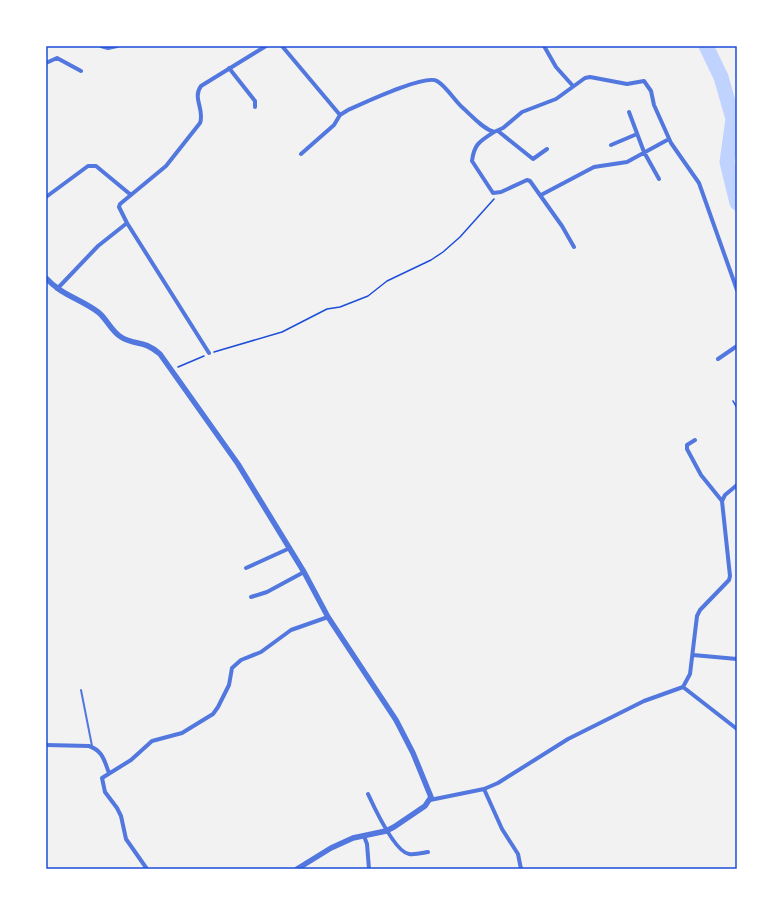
<svg xmlns="http://www.w3.org/2000/svg" width="783" height="915" font-family="'Fira Sans Condensed',sans-serif">
<style>
.lines{fill:none;stroke-linecap:round;stroke-linejoin:round}
.river{stroke:#bfd3fe;stroke-width:15}
.path{stroke:#1d4ed8;stroke-width:1.5}
.service{stroke:#5277de;stroke-width:2}
.minor{stroke:#5277de;stroke-width:4}
.tertiary{stroke:#5277de;stroke-width:5.5}
.neatline{fill:none;stroke:#1d4ed8;stroke-width:1.5}
</style>
<rect width="100%" height="100%" fill="#f2f2f2"/>
<g class="lines">
<!-- river -->
<path class="river" d="M706,46L721,77L733,119L727,162L737,203"/>
<!-- path -->
<path class="path" d="M214,352L282,332L327,309L340,307L368,296L387,281L431,260L443,252L460,237L494,199
M178,367L204,356
M733,401L737,408"/>
<!-- service -->
<path class="service" d="M81,690L92,746"/>
<!-- minor -->
<path class="minor" d="M101,46L108,48L117,46
M282,46L340,115L348,110C364,103 425,74 437,81C447,87 454,100 463,108C472,116 482,128 494,132L503,128L522,112L556,99L585,78L590,77L627,84L644,81L651,91L654,105L671,143L699,183L737,290
M544,46L556,67L573,86
M46,63L57,58L81,71
M229,68L255,101V107
M629,112L644,152L659,179
M498,131L533,159L547,149
M494,132C480,141 474,144 472,161L493,193L501,192L527,180L530,181L562,226L574,247
M611,145L637,134
M301,154L334,125L340,115
M541,195L594,167L627,162L669,139
M46,197L88,166H96L131,195
M127,223L209,353
M57,289L98,246L127,223L119,207L120,204L166,166L200,123C205,110 192,98 201,86L266,46
M718,359L737,346
M695,440L687,445V449L701,475L722,501
M246,568L290,548
M251,597L267,592L304,572
M693,655L737,659
M683,687L737,729
M46,745L89,746C103,751 104,760 109,773
M484,789L502,829L518,854L521,869
M368,794C374,807 395,852 409,854C415,855 422,853 428,852
M430,800L484,789L498,783L568,739L644,701L683,687L690,674L697,616L700,610L729,580L730,576L722,501L725,495L737,485
M364,836L367,844L369,869
M147,869L126,839L121,816L117,808L105,792L102,778L131,760L152,741L182,733L213,714L218,707L229,685L232,668L241,660L261,652L291,630L328,617"/>
<!-- tertiary -->
<path class="tertiary" d="M46,278C61,295 81,299 98,312C107,319 111,331 121,337C135,346 143,339 160,354L238,464L304,572L328,617L396,720L413,753L431,797L425,806L394,827L386,831L353,838L331,848L297,869"/>
</g>
<!-- border -->
<rect width="783" height="915" fill="none" stroke="#ffffff" stroke-width="94"/>
<rect x="47" y="47" width="689" height="821" class="neatline"/>
</svg>
